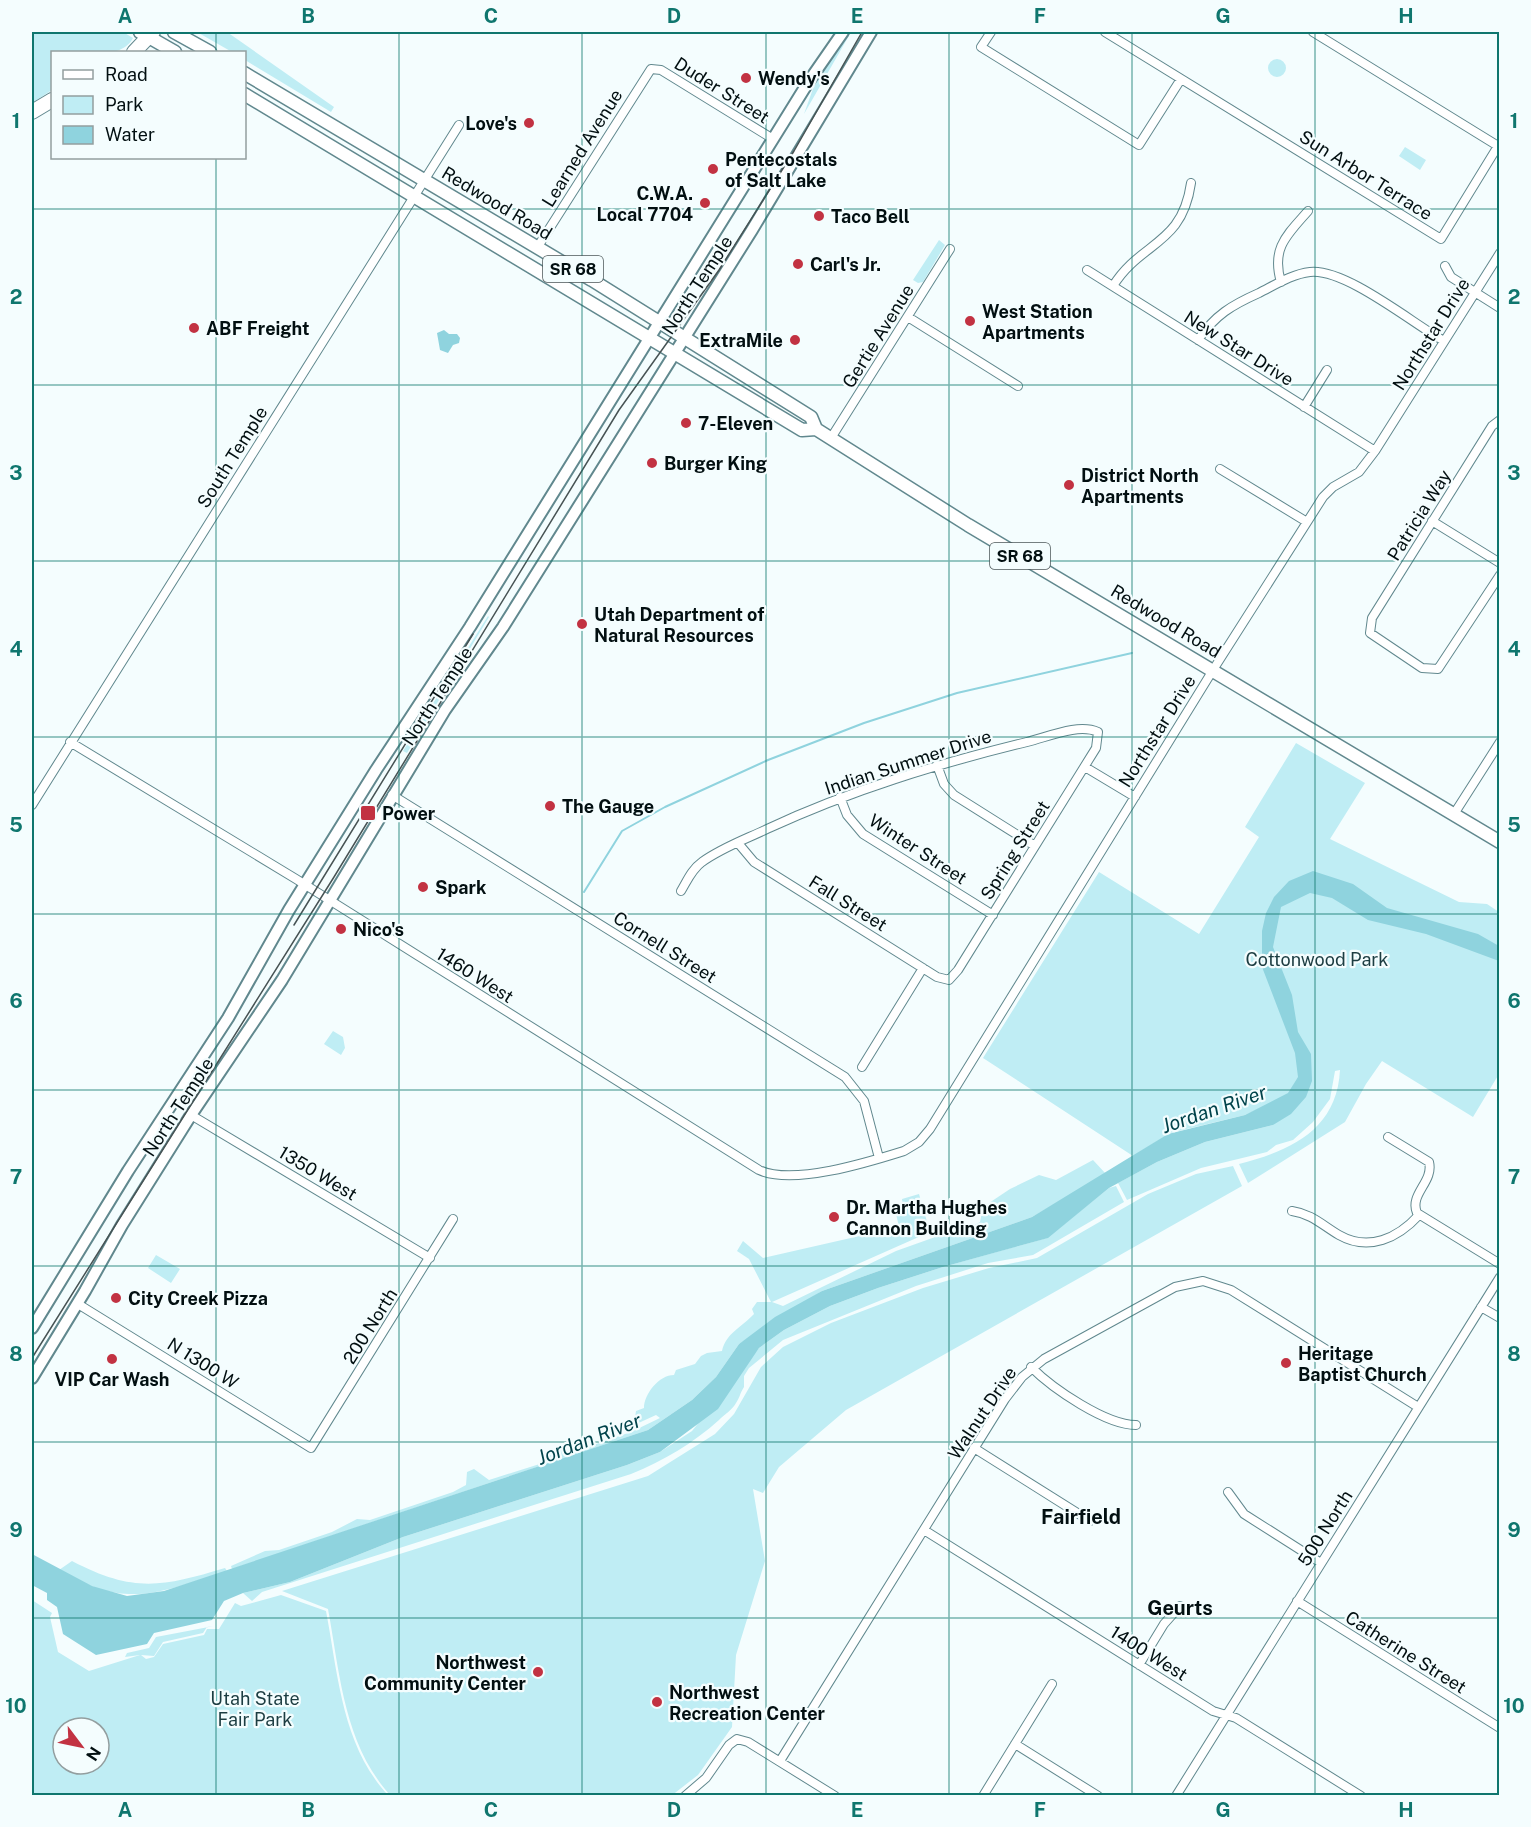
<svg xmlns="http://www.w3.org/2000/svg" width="1531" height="1827" font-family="'Public Sans',sans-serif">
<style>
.green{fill:#bfedf4;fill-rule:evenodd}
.water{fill:#8fd3de}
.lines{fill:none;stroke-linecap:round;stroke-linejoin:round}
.stream{stroke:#8fd3de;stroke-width:2}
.minor-casing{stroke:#61888e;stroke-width:10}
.secondary-casing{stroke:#61888e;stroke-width:14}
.primary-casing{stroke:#61888e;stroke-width:15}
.motorway-casing{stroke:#61888e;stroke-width:16}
.minor{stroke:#fff;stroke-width:8}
.secondary{stroke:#fff;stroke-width:10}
.primary{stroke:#fff;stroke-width:12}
.motorway{stroke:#fff;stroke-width:14}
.tram{stroke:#475354;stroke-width:1.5}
.grid{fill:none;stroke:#0f766e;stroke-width:1.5;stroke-opacity:0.55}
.poi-dot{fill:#c23242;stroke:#f4fdfe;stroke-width:2}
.labels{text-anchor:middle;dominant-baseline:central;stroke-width:4.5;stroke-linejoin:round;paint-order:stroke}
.shield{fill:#f4fdfe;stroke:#4b5658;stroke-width:1.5}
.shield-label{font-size:16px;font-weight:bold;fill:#020f11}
.poi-label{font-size:18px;font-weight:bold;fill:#020f11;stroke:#f4fdfe;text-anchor:start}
.street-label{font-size:18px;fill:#020f11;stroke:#f4fdfe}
.park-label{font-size:18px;fill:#1c3d42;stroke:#f4fdfe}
.water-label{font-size:20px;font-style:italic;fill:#01434b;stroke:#f4fdfe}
.neighbourhood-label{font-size:20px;font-weight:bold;fill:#020f11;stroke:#f4fdfe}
.neatline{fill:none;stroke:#0f766e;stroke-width:2}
.grid-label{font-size:20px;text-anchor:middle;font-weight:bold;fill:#0f766e}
</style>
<rect width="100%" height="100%" fill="#f4fdfe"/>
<!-- green -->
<path class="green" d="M32,32H123L133,38C121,62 75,52 52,52V90L32,103Z
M197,32H227L334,107L331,112L245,60L244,52H232Z
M849,34H850L804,114L815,83Z
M1268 68a9 9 0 1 1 18 0a9 9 0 1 1-18 0Z
M1405,147L1426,160L1420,170L1399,156Z
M939,240L945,245L923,282L918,283L913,280Z
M488,616L489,617L407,753L403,751Z
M1296,743L1365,783L1330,839L1459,902L1487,904L1499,912V1074L1473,1117L1382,1061L1366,1084L1345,1122L1248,1183L1239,1164C1290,1151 1337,1130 1340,1070L1335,1071L1330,1099L1313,1122L1293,1140L1276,1145L1267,1152L1201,1168L1127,1200L1118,1183L1157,1162L1205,1142L1273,1125L1298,1077L1289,1093L1269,1104L1245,1115L1170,1133L1133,1156L983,1058L1099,872L1199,934L1259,837L1245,827Z
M333,1031L343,1037L345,1048L341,1055L324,1044Z
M1093,1160L1106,1174L1032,1217L822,1291L739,1344L716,1377L692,1400L648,1430L232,1569L231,1566L265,1551L279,1550L332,1532L357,1519L370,1520L453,1492L466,1485L467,1472L474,1469L489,1480L546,1462L553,1451L563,1450L570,1453L631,1432L660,1418L656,1415L632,1426L630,1421L635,1418L636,1411L644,1408C644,1394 659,1375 674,1375L676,1370L695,1364L701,1356L707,1353L722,1351C726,1333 742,1327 754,1314L752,1309L757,1302H771L749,1259L737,1251L743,1241L763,1258L899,1227L895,1209L903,1207L902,1199L919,1194L930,1232L772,1302L783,1306L896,1251L938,1236L955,1223L969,1228L980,1222L983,1207L1010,1189L1039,1175L1056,1180Z
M1233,1166L1242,1186L846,1410L779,1467L763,1493L753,1489L765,1561L736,1655L732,1727L698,1775L671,1796H391C344,1745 340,1674 328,1609L282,1591L648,1476L715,1434L734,1414L761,1367L783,1347L831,1323L923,1288L989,1268L1037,1258L1148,1194L1196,1174Z
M1116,1186L1124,1202L1033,1255L988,1263L916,1286L783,1340L749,1368L744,1376V1387C740,1393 740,1397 736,1403C733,1409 724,1415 719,1420C692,1444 665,1460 631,1474L262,1592L252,1601L243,1593L290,1582L403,1537L627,1465L660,1452L692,1431L759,1348L784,1330L830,1306L878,1288L943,1267L1047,1238L1109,1188Z
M156,1255L180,1269L171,1283L148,1268Z
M72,1561C133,1593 162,1587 225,1568L227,1571C158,1593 126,1610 59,1570Z
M281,1595L326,1611C338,1674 342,1746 388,1795H32V1600L52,1613L50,1617L58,1652L89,1671L140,1655L125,1657L127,1653L149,1648L156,1637L214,1626L207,1627L203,1633L163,1642L154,1656L141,1655L146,1659L154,1657L163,1644L204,1635L207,1629H219L235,1603L241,1606ZM63,1728H99V1764H63Z"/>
<!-- water -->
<path class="water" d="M444,330L449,334H457L460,338L459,343L453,345L448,353L440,350L437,333Z
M1313,871L1353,884L1387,908L1478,934L1499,946V961L1426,934L1368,920L1332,898L1310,893L1281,907L1273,947L1292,995L1298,1032L1311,1054L1312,1081L1306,1097L1291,1114L1273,1125L1205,1142L1157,1162L1109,1188L1048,1238L943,1267L878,1288L830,1306L784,1330L759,1348L718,1409L660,1452L627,1465L403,1537L290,1582L243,1593L224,1601L212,1620L154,1633L147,1644L96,1655L63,1634L57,1607L47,1600V1593L32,1585V1554L92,1586L127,1596L164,1591L648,1430L692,1400L716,1377L739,1344L775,1317L822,1291L1032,1217L1168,1134L1245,1115L1288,1093L1298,1077L1295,1053L1262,967V931L1266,913L1274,897L1289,881Z"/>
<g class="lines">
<!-- stream -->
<path class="stream" d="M584,892L622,831L665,807L768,760L864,723L957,693L1132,653"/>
<defs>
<path id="minor" d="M991,32L981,47L1139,145L1181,79
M1105,32L1441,239L1498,146L1313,32
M537,248L651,69L661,70L773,139
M1445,266L1451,277L1500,308
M1087,270L1375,451
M1281,282C1271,248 1287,235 1308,211
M1113,286C1141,241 1182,246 1191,183
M908,317L1018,386
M1198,340C1215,315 1232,305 1259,293C1275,285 1292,274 1310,272C1345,268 1412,323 1444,341
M1304,407L1327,370
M1500,420L1492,426L1372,618L1370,633L1422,668L1438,669L1500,575
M831,438L950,249
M1220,469L1307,522
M1432,521L1500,563
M70,742L296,879L759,1170C793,1186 869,1162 904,1151L919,1142L930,1129L1213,670L1323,497L1333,487L1359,472L1375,451L1500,253
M937,765L944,784L954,795L1035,846
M1085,767L1135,797
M392,795L845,1077L864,1101L879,1158
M840,797L847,815L863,834L993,915
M32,805L459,125
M1454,814L1500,742
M681,891C687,881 692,869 702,862C721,848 746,839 767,829C851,790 937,764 1027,742C1048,737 1078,723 1098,732L1096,748L958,970L949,980L937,977L754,862L738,843
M862,1067L923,968
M191,1115L430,1258
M1388,1137L1429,1162C1434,1182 1409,1194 1417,1213L1500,1264
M1292,1211C1312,1214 1322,1225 1339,1235C1369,1252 1398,1238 1419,1215
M78,1304L311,1448L453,1219
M1481,1307L1500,1318
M1031,1367C1053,1389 1106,1425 1136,1425
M974,1448L1090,1521
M1228,1492L1244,1514L1321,1563
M924,1530L1213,1711L1236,1718L1361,1796
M1297,1601L1500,1728
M1139,1665L1164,1624L1180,1606
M1015,1744L1098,1796
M780,1761L1005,1399L1022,1377L1044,1359L1175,1287L1203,1281L1231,1290L1418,1407
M685,1796L706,1778L729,1745L737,1739L748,1742L835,1796
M983,1796L1052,1684
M1176,1796L1500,1277"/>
<path id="secondary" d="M32,1328L128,1171L228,1018L289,910L376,770L470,627L809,81L843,32
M32,1378L85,1291L122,1225L191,1115L282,980L445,710L503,627L752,230L871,32"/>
<path id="primary" d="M140,32L175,52
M174,32L210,52
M244,73L592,280L811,417L816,429L968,525L1500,842
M244,94L802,430L816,429"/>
<path id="motorway" d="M134,52L153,32
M32,112L52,100"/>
</defs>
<!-- minor casing -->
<use href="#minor" class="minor-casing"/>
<!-- secondary casing -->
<use href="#secondary" class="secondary-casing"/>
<!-- primary casing -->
<use href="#primary" class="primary-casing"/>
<!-- motorway casing -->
<use href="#motorway" class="motorway-casing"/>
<!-- minor -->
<use href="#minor" class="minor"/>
<!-- secondary -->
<use href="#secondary" class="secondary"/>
<!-- primary -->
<use href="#primary" class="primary"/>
<!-- motorway -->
<use href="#motorway" class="motorway"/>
<!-- tram -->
<path class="tram" d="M294,925L473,634
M32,1358L334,877L619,410L719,270L794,151L862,32"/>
</g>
<!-- grid -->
<path class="grid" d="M216,32V52M399,32V1796M582,32V1796M766,32V1796M949,32V1796M1132,32V1796M1315,32V1796M216,158V1796M32,209H1500M32,385H1500M32,561H1500M32,737H1500M32,914H1500M32,1090H1500M32,1266H1500M32,1442H1500M32,1618H1500"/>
<!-- markers -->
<g class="poi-dot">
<circle cx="746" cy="78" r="6"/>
<circle cx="529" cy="123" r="6"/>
<circle cx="713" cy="169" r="6"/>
<circle cx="705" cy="203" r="6"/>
<circle cx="819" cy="216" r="6"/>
<circle cx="798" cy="264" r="6"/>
<circle cx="970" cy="321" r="6"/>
<circle cx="194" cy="328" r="6"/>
<circle cx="795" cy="340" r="6"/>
<circle cx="686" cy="423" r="6"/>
<circle cx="652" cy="463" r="6"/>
<circle cx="1069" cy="485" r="6"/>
<circle cx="582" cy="624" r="6"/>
<circle cx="550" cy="806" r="6"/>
<rect x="360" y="805" width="16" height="16" rx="3"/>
<circle cx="423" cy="887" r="6"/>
<circle cx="341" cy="929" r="6"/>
<circle cx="834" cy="1217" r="6"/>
<circle cx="116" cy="1298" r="6"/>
<circle cx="112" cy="1359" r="6"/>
<circle cx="1286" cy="1363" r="6"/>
<circle cx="538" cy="1672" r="6"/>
<circle cx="657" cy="1702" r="6"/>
</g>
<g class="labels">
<!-- shield labels -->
<g class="shield">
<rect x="543" y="256" width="60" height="26" rx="4.5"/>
<rect x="990" y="543" width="60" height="26" rx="4.5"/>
</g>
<g class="shield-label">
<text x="573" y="269">SR 68</text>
<text x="1020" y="556">SR 68</text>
</g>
<!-- poi labels -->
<g class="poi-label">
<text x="758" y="78">Wendy's</text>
<text x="517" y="123" text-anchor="end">Love's</text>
<text x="725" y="159">Pentecostals<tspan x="725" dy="21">of Salt Lake</tspan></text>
<text x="693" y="193" text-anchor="end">C.W.A.<tspan x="693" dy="21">Local 7704</tspan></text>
<text x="831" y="216">Taco Bell</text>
<text x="810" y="264">Carl's Jr.</text>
<text x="982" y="311">West Station<tspan x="982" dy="21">Apartments</tspan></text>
<text x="206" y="328">ABF Freight</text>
<text x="783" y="340" text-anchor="end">ExtraMile</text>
<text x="698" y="423">7-Eleven</text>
<text x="664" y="463">Burger King</text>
<text x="1081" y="475">District North<tspan x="1081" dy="21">Apartments</tspan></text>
<text x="594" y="614">Utah Department of<tspan x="594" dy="21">Natural Resources</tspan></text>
<text x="562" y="806">The Gauge</text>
<text x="382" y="813">Power</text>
<text x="435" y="887">Spark</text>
<text x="353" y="929">Nico's</text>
<text x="846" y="1207">Dr. Martha Hughes<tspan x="846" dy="21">Cannon Building</tspan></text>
<text x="128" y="1298">City Creek Pizza</text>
<text x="1298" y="1353">Heritage<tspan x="1298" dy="21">Baptist Church</tspan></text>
<text x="112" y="1379" text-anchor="middle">VIP Car Wash</text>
<text x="526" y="1662" text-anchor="end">Northwest<tspan x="526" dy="21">Community Center</tspan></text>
<text x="669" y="1692">Northwest<tspan x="669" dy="21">Recreation Center</tspan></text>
</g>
<!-- street labels -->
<g class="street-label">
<text transform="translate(722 90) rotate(32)">Duder Street</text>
<text transform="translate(582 148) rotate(-58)">Learned Avenue</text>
<text transform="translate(1366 175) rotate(32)">Sun Arbor Terrace</text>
<text transform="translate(497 203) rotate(31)">Redwood Road</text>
<text transform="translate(697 285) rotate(-57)">North Temple</text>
<text transform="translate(1431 334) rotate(-58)">Northstar Drive</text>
<text transform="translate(878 336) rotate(-58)">Gertie Avenue</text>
<text transform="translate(1239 348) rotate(32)">New Star Drive</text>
<text transform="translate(232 457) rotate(-58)">South Temple</text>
<text transform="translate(1419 515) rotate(-58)">Patricia Way</text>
<text transform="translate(1166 621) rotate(31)">Redwood Road</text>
<text transform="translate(437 696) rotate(-57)">North Temple</text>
<text transform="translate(1157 731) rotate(-58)">Northstar Drive</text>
<text transform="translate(908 762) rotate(-18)">Indian Summer Drive</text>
<text transform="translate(918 849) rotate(33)">Winter Street</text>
<text transform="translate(1015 850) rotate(-58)">Spring Street</text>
<text transform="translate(848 903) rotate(32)">Fall Street</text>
<text transform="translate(665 947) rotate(32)">Cornell Street</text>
<text transform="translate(475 975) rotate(32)">1460 West</text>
<text transform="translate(178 1107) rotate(-57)">North Temple</text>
<text transform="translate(318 1173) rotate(31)">1350 West</text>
<text transform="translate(370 1326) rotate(-58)">200 North</text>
<text transform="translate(203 1363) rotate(32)">N 1300 W</text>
<text transform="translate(982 1413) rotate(-56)">Walnut Drive</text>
<text transform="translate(1325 1528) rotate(-58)">500 North</text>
<text transform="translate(1406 1652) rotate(32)">Catherine Street</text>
<text transform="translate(1149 1653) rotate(32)">1400 West</text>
</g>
<!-- park labels -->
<g class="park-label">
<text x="1317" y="959">Cottonwood Park</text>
<text x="255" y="1698">Utah State<tspan x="255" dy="21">Fair Park</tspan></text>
</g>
<!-- water labels -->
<g class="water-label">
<text transform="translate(1214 1109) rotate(-19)">Jordan River</text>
<text transform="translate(589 1439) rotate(-21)">Jordan River</text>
</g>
<!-- neighbourhood labels -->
<g class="neighbourhood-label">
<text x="1081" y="1517">Fairfield</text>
<text x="1180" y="1608">Geurts</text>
</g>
</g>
<!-- border -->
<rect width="1531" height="1827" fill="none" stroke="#f4fdfe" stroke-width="66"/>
<!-- legend -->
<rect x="51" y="51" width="195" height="108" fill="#f4fdfe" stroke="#939e9f" stroke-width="1.5"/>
<rect x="63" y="70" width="30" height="9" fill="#ffffff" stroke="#939e9f" stroke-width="1.5"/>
<text x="105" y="81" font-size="18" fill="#020f11">Road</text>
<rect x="63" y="96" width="30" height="18" fill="#bfedf4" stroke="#939e9f" stroke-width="1.5"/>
<text x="105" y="111" font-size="18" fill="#020f11">Park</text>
<rect x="63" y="126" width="30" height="18" fill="#8fd3de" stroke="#939e9f" stroke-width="1.5"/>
<text x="105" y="141" font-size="18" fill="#020f11">Water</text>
<!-- north arrow -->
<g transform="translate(81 1746) rotate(122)"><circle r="28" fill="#f4fdfe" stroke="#939e9f" stroke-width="1.5"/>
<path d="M0-4.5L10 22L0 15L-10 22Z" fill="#c23242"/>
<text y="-9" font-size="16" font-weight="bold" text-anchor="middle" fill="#020f11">N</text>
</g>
<rect x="33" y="33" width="1465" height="1761" class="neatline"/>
<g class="grid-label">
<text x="125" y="23">A</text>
<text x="308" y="23">B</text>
<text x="491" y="23">C</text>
<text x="674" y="23">D</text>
<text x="857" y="23">E</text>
<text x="1040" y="23">F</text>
<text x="1223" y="23">G</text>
<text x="1406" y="23">H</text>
<text x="16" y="128">1</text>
<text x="1514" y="128">1</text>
<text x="16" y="304">2</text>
<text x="1514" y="304">2</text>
<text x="16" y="480">3</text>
<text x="1514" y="480">3</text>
<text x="16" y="656">4</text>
<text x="1514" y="656">4</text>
<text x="16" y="832">5</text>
<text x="1514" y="832">5</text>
<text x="16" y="1008">6</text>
<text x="1514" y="1008">6</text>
<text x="16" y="1184">7</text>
<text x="1514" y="1184">7</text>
<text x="16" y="1361">8</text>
<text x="1514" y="1361">8</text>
<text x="16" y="1537">9</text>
<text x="1514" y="1537">9</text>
<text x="16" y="1713">10</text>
<text x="1514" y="1713">10</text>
<text x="125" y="1817">A</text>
<text x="308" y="1817">B</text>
<text x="491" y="1817">C</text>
<text x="674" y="1817">D</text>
<text x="857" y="1817">E</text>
<text x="1040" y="1817">F</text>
<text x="1223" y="1817">G</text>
<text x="1406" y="1817">H</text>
</g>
</svg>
